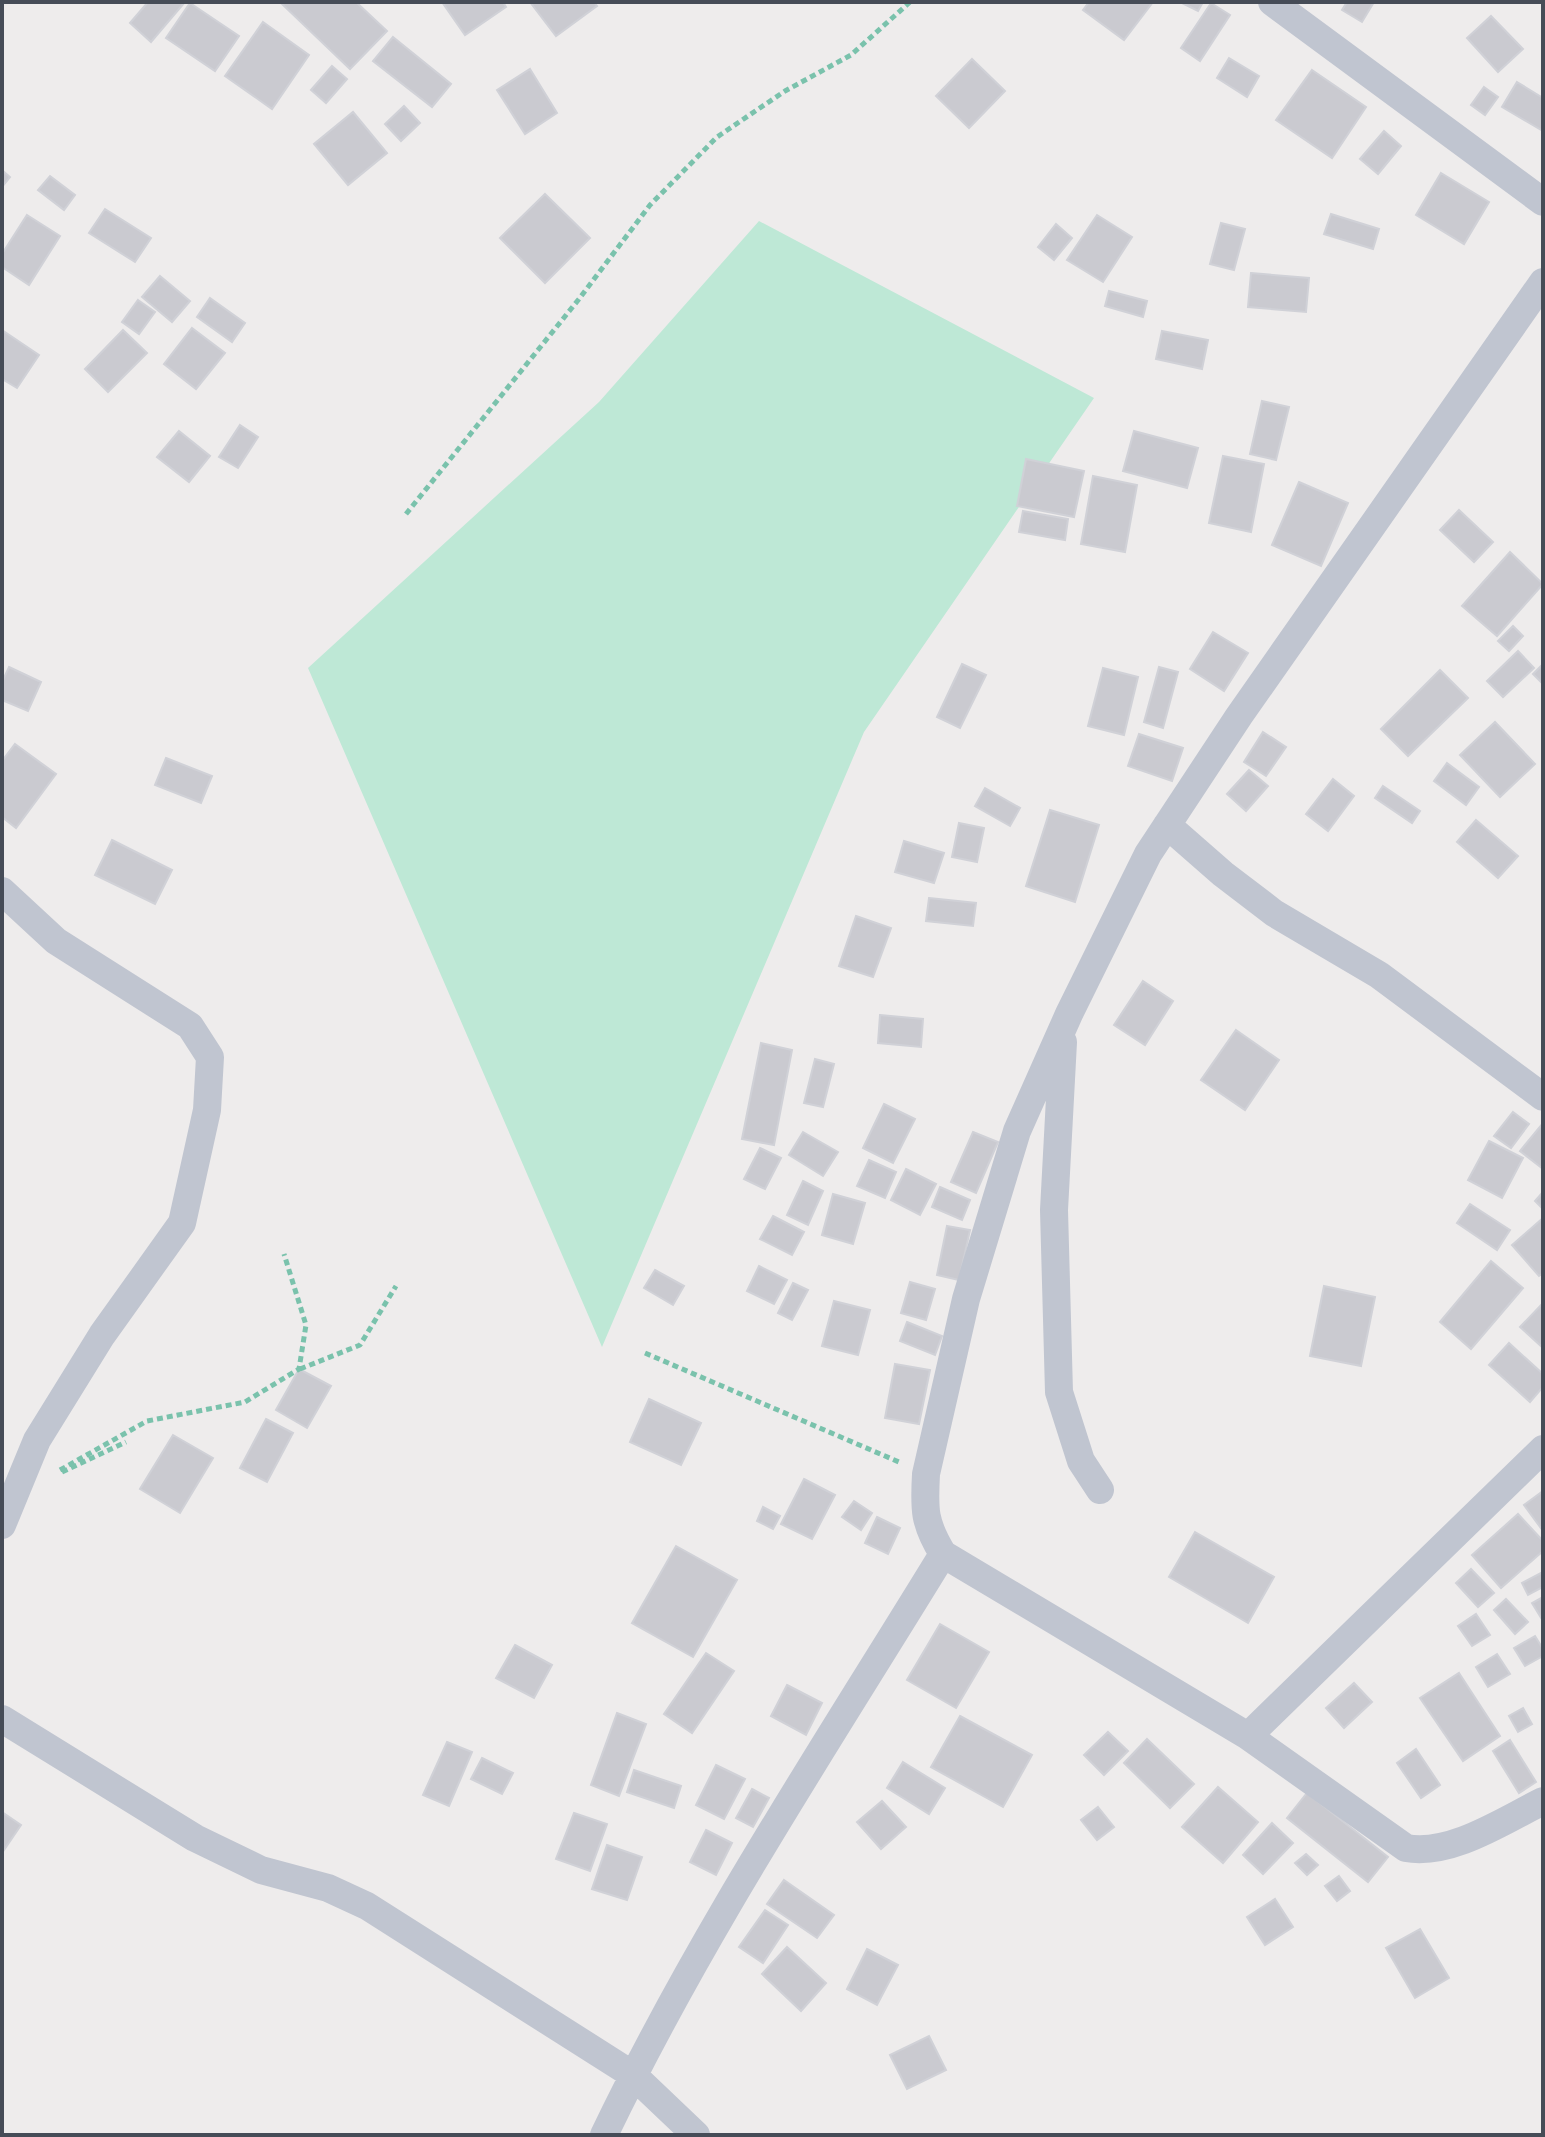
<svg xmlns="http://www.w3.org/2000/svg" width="1545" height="2137" font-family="Commissioner,sans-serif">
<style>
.green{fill:#bee8d6}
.building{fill:#cacad0;stroke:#d0d1d7;stroke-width:2}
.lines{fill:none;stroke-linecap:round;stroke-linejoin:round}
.path{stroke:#7ac2ac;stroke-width:5;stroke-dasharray:6 4;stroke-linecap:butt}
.minor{stroke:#c0c5d0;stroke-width:28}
</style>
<rect width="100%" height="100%" fill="#eeecec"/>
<!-- green -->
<path class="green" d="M759,221L1094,398L864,732L602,1347L308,668L599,402Z"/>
<!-- building -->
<path class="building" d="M148,2H185L151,42L130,23Z
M284,2H356L387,31L350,69L282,4Z
M442,2H503L506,7L465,35Z
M530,2H594L597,6L556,36Z
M1089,2H1153L1124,40L1083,10Z
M1180,2H1203L1198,11Z
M1347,2H1374L1362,22L1342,10Z
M190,3L239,36L215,71L166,38Z
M1211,3L1230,15L1200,61L1181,48Z
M1491,16L1523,49L1498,72L1467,38Z
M263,22L309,55L272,109L225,76Z
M393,37L451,84L432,107L373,61Z
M1229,58L1259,76L1247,97L1217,78Z
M972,59L1005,91L969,128L936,96Z
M332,66L347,79L326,103L311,90Z
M530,69L557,113L525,134L497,90Z
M1312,70L1366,107L1332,158L1276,120Z
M1517,82L1543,98V131L1502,107Z
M1484,87L1498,97L1485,115L1471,105Z
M404,106L420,123L401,141L385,124Z
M353,112L387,153L348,185L314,144Z
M1384,131L1401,146L1378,174L1360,159Z
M2,170L10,177L2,187Z
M1441,173L1489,202L1464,244L1416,215Z
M50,176L75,195L64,210L38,190Z
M545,194L590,238L545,283L500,238Z
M105,209L151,238L135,262L89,233Z
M1331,214L1379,229L1373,249L1324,234Z
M27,215L60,236L29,285L2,267V254Z
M1097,215L1132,237L1103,282L1067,260Z
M1221,223L1245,229L1234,270L1210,264Z
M1056,224L1072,238L1054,260L1038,247Z
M1251,273L1309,278L1306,312L1248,307Z
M160,276L190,301L172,322L142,297Z
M1109,291L1147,301L1143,317L1105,306Z
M210,298L245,323L232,342L197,317Z
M138,300L155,312L139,334L122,322Z
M192,328L225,353L196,389L164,364Z
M2,330L39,355L17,388L2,379Z
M123,330L147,353L108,392L85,369Z
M1162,331L1208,340L1202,369L1156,359Z
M1262,401L1289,407L1276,460L1250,454Z
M240,425L258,437L238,468L219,457Z
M179,431L210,456L189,482L157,457Z
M1134,431L1198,448L1187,488L1123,471Z
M1223,456L1264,464L1251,532L1209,523Z
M1026,459L1084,471L1074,517L1017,506Z
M1093,476L1137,485L1125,552L1081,544Z
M1299,482L1348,503L1321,566L1272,545Z
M1459,510L1493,542L1474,562L1440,530Z
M1023,511L1068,519L1065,540L1019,532Z
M1510,552L1543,584L1497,636L1462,606Z
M1513,626L1523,636L1509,651L1498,641Z
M1213,632L1248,653L1224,691L1190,669Z
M1518,651L1534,668L1503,697L1487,681Z
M962,664L986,675L960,728L937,717Z
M1543,664V684L1533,674Z
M9,667L41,682L28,711L2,700V682Z
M1159,667L1178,672L1163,728L1144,722Z
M1103,668L1138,677L1124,735L1088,726Z
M1440,670L1468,698L1408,756L1381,729Z
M1495,722L1535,764L1500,797L1460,755Z
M1263,732L1286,747L1266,776L1244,762Z
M1139,734L1183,748L1172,781L1128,766Z
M15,744L56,774L16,828L2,817V761Z
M166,758L212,776L201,803L155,785Z
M1447,763L1479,787L1466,805L1434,781Z
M1249,770L1268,786L1246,811L1227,794Z
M1333,779L1354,796L1328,831L1306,814Z
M1383,786L1420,811L1412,823L1375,798Z
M985,788L1020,808L1010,826L975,806Z
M1050,810L1099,825L1075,902L1026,886Z
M1476,820L1518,856L1498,878L1457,842Z
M959,823L984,828L977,862L952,857Z
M112,840L172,870L155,904L95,875Z
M904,841L944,853L934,883L895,872Z
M929,898L976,903L973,926L926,921Z
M856,916L891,928L873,977L839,966Z
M1143,981L1173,1001L1145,1045L1114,1025Z
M880,1015L923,1019L921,1047L878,1043Z
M1236,1030L1279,1060L1245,1110L1201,1080Z
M761,1043L792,1050L774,1145L742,1139Z
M815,1059L834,1064L823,1107L804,1103Z
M884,1104L915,1119L893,1163L863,1148Z
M1513,1112L1529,1124L1511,1148L1494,1136Z
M1543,1123V1169L1520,1151Z
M803,1132L838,1152L823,1176L789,1155Z
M973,1132L998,1142L976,1193L951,1182Z
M1489,1141L1523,1158L1502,1198L1468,1180Z
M760,1148L781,1158L765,1189L744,1179Z
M869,1160L896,1172L885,1198L857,1186Z
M906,1169L936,1184L920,1215L891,1200Z
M803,1181L823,1191L808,1225L787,1215Z
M940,1187L970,1200L962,1220L932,1207Z
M1543,1192V1209L1535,1201Z
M833,1194L865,1203L853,1244L822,1235Z
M1470,1204L1510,1230L1497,1250L1457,1223Z
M773,1216L804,1232L792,1255L760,1239Z
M1543,1218V1273L1539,1276L1512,1245Z
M947,1226L970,1230L959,1280L937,1275Z
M1491,1261L1523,1288L1471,1349L1440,1322Z
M759,1266L787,1280L774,1304L747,1291Z
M655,1270L684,1286L673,1305L644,1288Z
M910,1282L935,1289L926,1320L901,1313Z
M793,1283L808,1290L792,1320L778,1313Z
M1324,1286L1375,1297L1361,1366L1310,1356Z
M834,1301L870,1310L858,1355L822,1346Z
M1543,1303V1348L1520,1327Z
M907,1322L942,1336L935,1355L900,1341Z
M1509,1343L1543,1374V1387L1530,1402L1489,1365Z
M895,1364L930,1370L919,1424L885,1418Z
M299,1369L331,1386L307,1428L276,1410Z
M649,1399L701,1423L681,1465L630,1442Z
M266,1419L293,1433L267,1482L240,1468Z
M173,1435L213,1458L180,1513L140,1489Z
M804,1479L835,1495L812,1539L781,1524Z
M1543,1491V1531L1524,1505Z
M854,1501L872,1513L861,1530L842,1517Z
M763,1507L780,1516L773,1529L757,1521Z
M1518,1514L1543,1541V1551L1501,1588L1472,1555Z
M877,1517L900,1528L888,1554L865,1543Z
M1195,1532L1274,1577L1248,1623L1169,1577Z
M676,1546L737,1580L693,1657L632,1623Z
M1471,1569L1494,1593L1478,1607L1456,1583Z
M1543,1572V1587L1528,1595L1522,1583Z
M1543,1597V1621L1532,1603Z
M1506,1599L1528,1622L1515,1634L1494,1610Z
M1476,1614L1490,1635L1472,1646L1458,1626Z
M940,1624L989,1652L956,1708L907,1680Z
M1535,1636L1543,1649V1656L1525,1666L1514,1648Z
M515,1645L552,1665L534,1698L496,1678Z
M706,1653L734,1671L692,1733L664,1714Z
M1497,1654L1510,1674L1488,1687L1476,1667Z
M1459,1673L1500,1736L1463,1761L1420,1698Z
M1354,1683L1372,1702L1344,1728L1326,1708Z
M787,1685L822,1703L806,1735L771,1716Z
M1523,1708L1532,1724L1518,1732L1509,1716Z
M617,1713L646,1724L619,1796L591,1785Z
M960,1716L1032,1755L1003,1807L931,1767Z
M1108,1732L1128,1751L1104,1775L1084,1755Z
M1147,1739L1194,1784L1170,1808L1124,1763Z
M1510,1740L1536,1782L1519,1793L1493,1751Z
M447,1742L472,1752L449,1806L423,1795Z
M1416,1749L1440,1785L1421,1798L1397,1763Z
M482,1758L513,1773L502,1794L471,1779Z
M903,1762L945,1788L929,1814L887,1788Z
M716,1765L745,1779L724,1819L696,1805Z
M634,1770L681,1786L674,1808L627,1792Z
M1218,1787L1258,1822L1223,1863L1182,1827Z
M752,1789L769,1798L753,1827L736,1818Z
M1307,1793L1388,1857L1368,1882L1287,1818Z
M882,1801L906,1827L881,1849L857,1822Z
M1098,1807L1114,1827L1097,1840L1081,1820Z
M2,1812L21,1825L2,1853Z
M574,1813L607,1824L590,1871L556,1859Z
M1272,1823L1293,1843L1263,1874L1243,1855Z
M706,1830L732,1843L716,1875L690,1862Z
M607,1845L642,1857L627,1900L592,1889Z
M1306,1854L1318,1865L1307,1875L1295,1863Z
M1339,1876L1350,1891L1337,1901L1325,1886Z
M784,1880L834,1915L817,1938L767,1904Z
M1275,1899L1293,1927L1265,1945L1247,1917Z
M765,1910L788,1925L763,1963L739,1947Z
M1420,1929L1449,1978L1415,1998L1386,1948Z
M787,1947L826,1983L801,2011L762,1974Z
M867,1949L898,1965L877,2005L847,1989Z
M929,2036L946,2070L907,2089L890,2055Z"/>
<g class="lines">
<!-- path -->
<path class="path" d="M406,514L579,299L650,205L717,137L785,91L851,55L910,2
M645,1353L899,1462
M300,1369L360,1345L396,1286
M60,1470L147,1421L245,1402L299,1369L306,1325L284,1254
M62,1472L126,1442"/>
<!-- minor -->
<path class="minor" d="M1272,2L1543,202
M1167,825L1223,874L1274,913L1379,975L1543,1097
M2,891L56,941L190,1026L210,1057L207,1110L182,1223L102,1335L37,1440L2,1525
M1063,1042L1054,1210L1059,1392L1081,1461L1100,1490
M943,1554L1248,1736L1543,1449
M2,1719L195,1838L261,1870L328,1888L367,1906L633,2075L696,2135
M1248,1736L1406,1848C1451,1856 1503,1821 1543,1801
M604,2135C701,1933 826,1745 943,1554C924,1523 924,1510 926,1474L966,1299L1017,1131L1069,1014L1148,854L1239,716L1543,282"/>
</g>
<!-- border -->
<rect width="1545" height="2137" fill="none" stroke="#464c57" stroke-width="8"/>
</svg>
